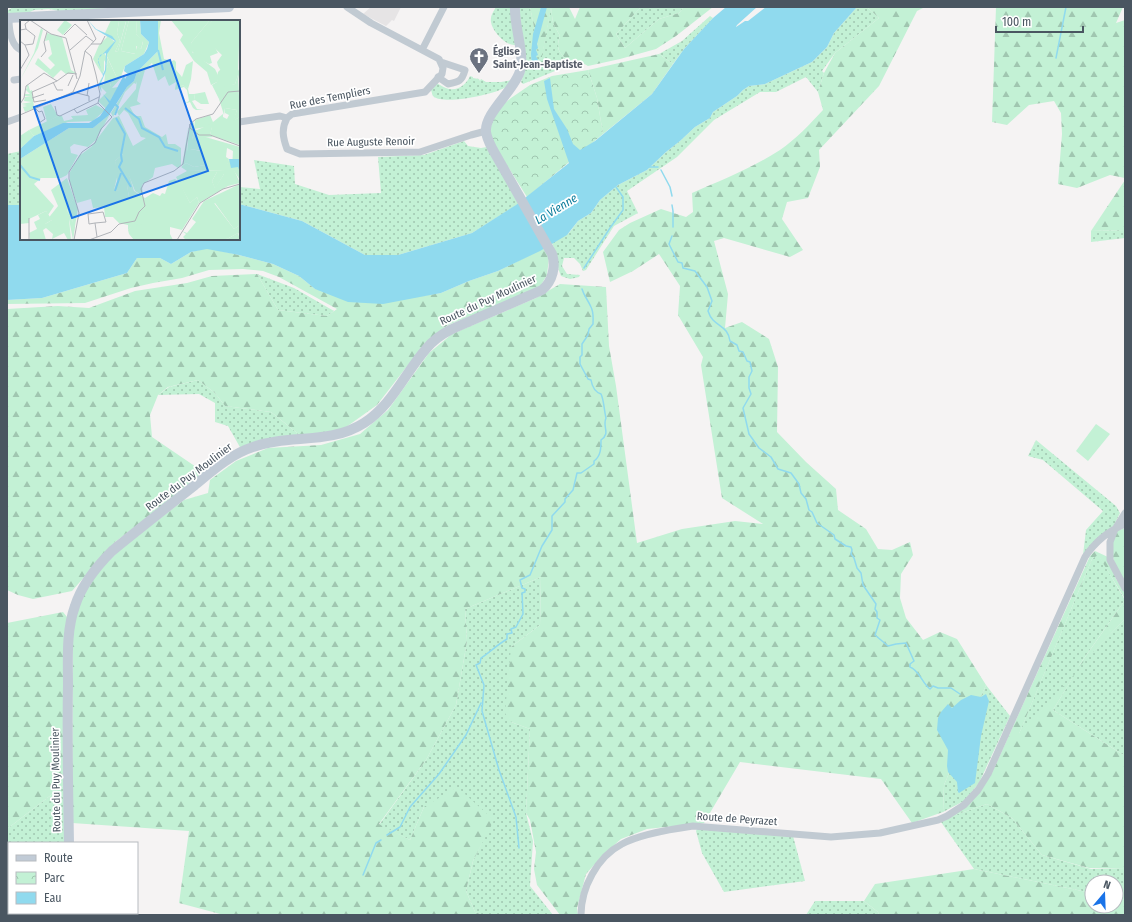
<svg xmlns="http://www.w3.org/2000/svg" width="1132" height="922" font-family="'Fira Sans Condensed',sans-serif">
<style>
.education{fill:#e6e4e5}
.grass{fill:url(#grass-dots)}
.forest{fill:url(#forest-firs)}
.park{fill:url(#park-crowns)}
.garden{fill:#c3f1d5}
.water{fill:#90daee}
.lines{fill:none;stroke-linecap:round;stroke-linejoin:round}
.stream{stroke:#90daee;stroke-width:1.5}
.minor{stroke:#c1cad2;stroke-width:7}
.secondary{stroke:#c1cbd6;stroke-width:10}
.labels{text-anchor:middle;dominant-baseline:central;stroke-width:3.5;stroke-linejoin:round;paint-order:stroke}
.worship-label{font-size:11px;font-weight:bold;fill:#5b616d;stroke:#fff;text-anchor:start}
.street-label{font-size:11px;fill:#4a5661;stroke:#fff}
.water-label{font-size:12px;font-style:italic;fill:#0c7c9b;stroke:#fff}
.inset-river{fill:none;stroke:#90daee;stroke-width:2}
.inset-road{fill:none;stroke:#b1b4b9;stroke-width:1}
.view{fill:#1a73e8;fill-opacity:0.15;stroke:#1a73e8;stroke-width:2}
.inset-edge{fill:none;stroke:#4a5661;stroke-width:2}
</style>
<defs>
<pattern id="grass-dots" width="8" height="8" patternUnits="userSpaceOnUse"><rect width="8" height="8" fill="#c3f1d5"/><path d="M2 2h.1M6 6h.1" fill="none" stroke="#a0c6b0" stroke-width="1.8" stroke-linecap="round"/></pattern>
<pattern id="forest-firs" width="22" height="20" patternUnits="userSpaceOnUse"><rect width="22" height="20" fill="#c3f1d5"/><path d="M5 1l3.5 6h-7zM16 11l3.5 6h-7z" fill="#a0c6b0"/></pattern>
<pattern id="park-crowns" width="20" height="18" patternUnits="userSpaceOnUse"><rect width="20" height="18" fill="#c3f1d5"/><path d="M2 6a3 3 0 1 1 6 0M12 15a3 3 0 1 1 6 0" fill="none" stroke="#a0c6b0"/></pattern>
</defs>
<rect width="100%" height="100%" fill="#f5f3f3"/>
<!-- education -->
<path class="education" d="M371,7H401L394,21L392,20L386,26L363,14Z"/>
<!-- grass -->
<path class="grass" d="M13,7H138L59,11L49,9L34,10L28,13L7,14V11Z
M496,7H513L515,45C506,46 492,31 491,22C490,16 493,12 496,7Z
M520,7H530L541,60L551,7L553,23L560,36C555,50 560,53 569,62L560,69L523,84L521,82L525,71L520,16Z
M641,7H684L679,13L659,19L625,48L616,34Z
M857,7H867L879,18L835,53L822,71L824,73L818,92L806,77L776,92H760L714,120L677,157L627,191L638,213L614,226L586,270L583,271L580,264L574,258H564L562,266L567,274L580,275L579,277L570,279L561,276C556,265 557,254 552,243L569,233L578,221L591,213L600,200L618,185L647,170L666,152L680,141L695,127L710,118L713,112L737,96L743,90L749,86L765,84L812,62L827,47L834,33Z
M710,16L713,18L684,49L673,64L659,54L682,41Z
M470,76L473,77V78L479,79L480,81L481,79L486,82H501L513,80C511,83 509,86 506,87C496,94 443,106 433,96C432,95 432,92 431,90L437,83C440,85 445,88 449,89C458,91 467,84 470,76Z
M464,141L468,146L481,148L487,147L520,203L472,233L398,255H365L302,221L239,204V187L260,189L254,160L294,166L295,184L329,195L381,193L378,157L424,155Z
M21,151V205H7V154Z
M1125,230V238L1091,242V231Z
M257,274L294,288L334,311L327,316L278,310Z
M198,380L215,393L225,406L271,412L301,436L241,449L228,426L215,422V403L199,394L158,395L169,387Z
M1036,440L1116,506L1120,513L1114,525L1083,555L1086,530L1103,511L1043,460L1028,456Z
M1098,554L1125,600L1078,667L1125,619V756L1053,710L1073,677L1018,736L1092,559Z
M541,577L540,625L511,647V722L530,729L526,813L533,841L530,886L553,915H483L475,912L466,891L473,861L493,820L424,807L410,840L379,825L426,760L456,705L467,641L465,609Z
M986,685L1010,716L979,783L964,801L943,812L944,785Z
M64,785L65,843H9V913H54L53,915H7V829Z
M987,804L1012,818L1042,855L1091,869H1125V900L1116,898V882H1092V893L974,869L941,822L952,816Z
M697,829L793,836L805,881L724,892L702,853L696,831Z
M815,901H864L878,912L879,915H806Z"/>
<!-- forest -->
<path class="forest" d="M530,7H569L575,19L580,7H641L616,34L625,48L659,19L679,13L684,7H713L676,36L656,49L620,59L588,66L579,61L569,62C560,53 555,50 560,36L553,23L551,8L541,62Z
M867,7H925L917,11L879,86L819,150L820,167L808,198L787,202L782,219L803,250L790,257L724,238L714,241L728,294L725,328L742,322L769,339L778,367L777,432L806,462L836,489L838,510L866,529L878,549L892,550L910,542L913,555L901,574L900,598L906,618L923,640L940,632L957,639L986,685L944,785L943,812L912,823L881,779L740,762L704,823L647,829L621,839L602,856L586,874L577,908L578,915H560L537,885L534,869L536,852L530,820L526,813L530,729L511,722L505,713L511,647L540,625L541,577L465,609L467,641L456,705L426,760L379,824L410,840L424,807L457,787L494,820L473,861L466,891L475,912L483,915H224L179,903L189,831L72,823L73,628L81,598L96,573L124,546L184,500L208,493L210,480L236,461L268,448L321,445L360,434L388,410L429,353L452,334L536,298L560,284L606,287L609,346L616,386L637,543L682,529L735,521L763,524L722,498L701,365L703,357L678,315L680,286L659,254L633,271L610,282L603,252L619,230L630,223L661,209L686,217L693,212L692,193C722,180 752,168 780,150C796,139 810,124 823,110L818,92L824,73L835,53L879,18Z
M996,7H1123L1116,23L1125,20V178L1110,175L1077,188L1058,184L1062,134L1061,113L1054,101L1029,105L1007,125L992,122Z
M659,54L673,64L652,94L603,134L597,98L588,70Z
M1125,180V230L1091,231Z
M207,248L239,255L273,264L299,276L315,289L415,297L441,293L469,281L498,271L544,248L549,258L547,275L541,285L530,293L448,325L425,343L377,405L342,430L301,436L271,412L225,406L215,393L198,380L168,387L158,395L150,415L152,437L205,473L115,542L72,591L33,599L18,595L7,590V309L58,306L89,308L135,291L187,283L212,276L257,274L278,310L327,316L337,309L279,277L263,271L243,269L209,270L182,278L153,283L131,288L85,303L7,304V300L42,298L127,273L137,258H160L171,264L191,252Z
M1125,528V582C1115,565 1106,551 1117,531Z
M1095,551L1108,557L1116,579L1125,591V599L1098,555L1092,559L1019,734L1075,674L1053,710L1125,756V869L1089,868L1042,855L1012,818L987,804L952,816L992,773L1090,556Z
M1125,600V619L1076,670Z
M63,612L67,617L64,785L7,829V623Z
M974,869L1092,893V906H1116V898L1125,900V915H879L878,912L864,901L875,884Z"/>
<!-- park -->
<path class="park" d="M588,70L597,98L603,134L527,197L493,143L490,130L493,119L504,104L511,98L530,85L552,76Z"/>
<!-- garden -->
<path class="garden" d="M1096,424L1110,434L1088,461L1076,451Z"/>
<!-- water -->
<path class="water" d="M541,7H547L537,44L538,48L536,50L538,55L536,56L541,66L536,70L532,67L531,54L533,34Z
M726,7H757L737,25L736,27L745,21H748L766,7H857L834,33L827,47L812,62L765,84L749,86L743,90L737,96L713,112L710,118L695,127L680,141L666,152L647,170L618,185L600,200L591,213L578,221L567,235L540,251L498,271L469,281L441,293L383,304L348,302L315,289L299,276L273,264L239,255L207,249L191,252L171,264L160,258H137L127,273L42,298L7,300V205H21V239H239V204L302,221L365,255H398L472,233L516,205L569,163L547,99L544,81L550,78L554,109L567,129L573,144L580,150L595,141L652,94L684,49L713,18Z
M986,694L989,701L981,736L975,783L959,793L958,792L957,782L948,772L947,766L948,750L937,730L938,718L941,712L948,704L952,708L961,700L971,695L981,697Z"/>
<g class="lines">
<!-- stream -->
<path class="stream" d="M1056,58L1066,7
M649,167H658
M661,170L670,187L672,196
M672,205L673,211V227
M672,236L669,244L678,262L682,263L683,268L695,271L707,287L712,301L708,311C709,314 711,318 713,320C721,328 728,328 730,341L737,345L739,351L743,352L747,361L750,362L752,371L749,377V388L751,394L743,408L749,434L759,448L771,457L778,469L791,473L799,484L801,493L806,499L809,510L812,512L817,523L834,535L835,539L846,546L851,547L852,550L851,554L854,558L857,568L861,573L863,585L876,604L875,609L877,612V618L880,620L875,635L888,646L896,644L906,643L914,661L910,664V667C919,670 922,683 930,689L933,686L938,688H951L960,694
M584,268L610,228L623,210V197L616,187
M387,835L400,827L410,807L439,774L466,735L481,703
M519,848L516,817L499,770L482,711L484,685L476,665L480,663L481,658C490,652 497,645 507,639V634L512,633L511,629L516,627L523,614L522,593L525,592V589L522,588L520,580L530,575L542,546L552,530V516L565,502V499L573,490L577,473H581L594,464V461C601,456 601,448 601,440C611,433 602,427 606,418C604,410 604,400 601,394C595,392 592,386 591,380L588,379L580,364V357L582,355V344L588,335L589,329L593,324C593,318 594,313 591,307C588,300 584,296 582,289
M363,875L376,843L381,840"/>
<!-- minor -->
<path class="minor" d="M9,18C9,29 10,45 21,50
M422,50L444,7
M438,77L448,84C459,82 462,81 465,70L441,62
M14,80L21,79
M287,118C281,129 283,138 287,149L300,154L420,152L471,135L486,131
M7,122L21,117
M239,122L280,116L287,118L292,114L425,92L442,74L443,68L439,59L371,23L347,7
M1125,513L1115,529L1110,542V560L1125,588
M581,915C581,888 597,857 622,844C640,834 672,829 693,826L831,837L880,833L938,820L947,816L964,805L978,790L988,774L1085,557C1095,542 1108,531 1125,524"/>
<!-- secondary -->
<path class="secondary" d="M7,18L229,7
M69,843C68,790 67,737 68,685C68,659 66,631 75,606C82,584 96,567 112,551C139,529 167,507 195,485C212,471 231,454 253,447C289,434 330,445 364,423C392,405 405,373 426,349C433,340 442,334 452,329L542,290C553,281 556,266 552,254L493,150C490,144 487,139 486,132C484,113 515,90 520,71C525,54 514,26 515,7
M60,915L61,913"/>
</g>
<!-- icons -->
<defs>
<symbol id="church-pin" viewBox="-11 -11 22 30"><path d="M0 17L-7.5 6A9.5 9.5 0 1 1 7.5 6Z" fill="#6b7280" stroke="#fff"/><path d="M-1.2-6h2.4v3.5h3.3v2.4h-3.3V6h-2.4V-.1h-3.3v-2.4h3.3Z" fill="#fff"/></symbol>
</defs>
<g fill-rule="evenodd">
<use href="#church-pin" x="468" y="46" width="22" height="30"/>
</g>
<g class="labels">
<!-- worship labels -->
<g class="worship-label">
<text x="493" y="51">Église<tspan x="493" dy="13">Saint-Jean-Baptiste</tspan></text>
</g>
<!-- street labels -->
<g class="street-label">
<text transform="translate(330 98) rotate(-11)">Rue des Templiers</text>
<text transform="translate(371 142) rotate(-1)">Rue Auguste Renoir</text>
<text transform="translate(488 300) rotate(-25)">Route du Puy Moulinier</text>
<text transform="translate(189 477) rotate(-37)">Route du Puy Moulinier</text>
<text transform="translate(56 780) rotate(-91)">Route du Puy Moulinier</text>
<text transform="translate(737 819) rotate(4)">Route de Peyrazet</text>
</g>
<!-- water labels -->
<g class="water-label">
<text transform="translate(556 209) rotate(-31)">La Vienne</text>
</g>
</g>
<!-- overview -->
<g transform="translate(20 20)">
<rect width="220" height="220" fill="#f5f3f3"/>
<path d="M103,0L106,1L98,31L95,32L100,21L97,13L99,1ZM109,0H117L116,14L123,21L121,29L116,26V34L101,31ZM190,0H193L185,10L198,33L190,36L192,43L189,44L174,36L171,23ZM88,39L97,58L91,67L87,45ZM220,47V63L218,55L215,64L203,68L199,79L192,65L197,62L198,52L200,50L218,51ZM117,52L120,53L116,64L114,63L105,72L93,97L91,93L107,67L114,61ZM8,64L10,71L12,70L14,87L31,82L5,92L3,87H7L2,86L7,85L1,84L12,82L4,81L5,77H11L5,76V74H10L5,69L8,68L6,67ZM163,65L168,69L169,74H174L175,80L172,81L177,89L184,90H176L173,88L170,82L164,84L169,81L167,70L164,67L155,70ZM76,85L85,90L73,101L48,102L14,116L9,110L38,96H42L44,101L53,99L51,96L68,95L66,90ZM205,88L217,90L214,100L220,97V125L190,115L192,106L174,109L175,100L190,95L193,102L203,94V97L207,99L209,95L205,93ZM169,108L174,112L172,120L175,114L220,127V160L212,148L213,131L207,128L206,137L209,139L206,150L167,151L161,147L166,143L174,147L185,145L183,131L170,129L167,133ZM103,134L114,171L125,178L133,173L140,176L142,173L145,174L149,161L155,159L160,163L170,183L177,177L179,183L162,210L150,207V214L153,220H114L109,214L108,210L113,205L125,183L109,177L107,165L98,171L94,170L97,161L95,141ZM197,152H204V154L195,169L192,161ZM54,178L58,189L53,217L52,196L50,198L47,189ZM184,181L194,183L214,209L220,205V215L218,213L207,219L200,217L195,220H166L163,217L166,214L162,211L167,213L176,202L172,199ZM26,191L30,197L25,204L32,200L49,199L51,220H48L44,213L32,219L33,214L26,208L23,210L26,220H31L10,219L9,213L17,209L14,202L20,199L18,195Z" fill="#c3f1d5"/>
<path d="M91,0L99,1L97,13L100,21L95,32L98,31L106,2L103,0H109L101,31L115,34L117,26L121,29L123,22L116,14L117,0H120L121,14L129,22L124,34L105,46L100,59L92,68L98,67L92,78L81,67L82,72L78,65L82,57L81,63L84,65L86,43L92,59L90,66L97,58L85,32L96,21L85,13ZM138,0H141L139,13L144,39L149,40V43L154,40L156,42V50L162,57L166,45L173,41L171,59L168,69L163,65L155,70L156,62L149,66L145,56L138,61L132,43L125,50L119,71L117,81L121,84L110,87L115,96H121L125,107L142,117L146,114L148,124H155L161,128V145L158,148L152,144L135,148L133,157L122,165L123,176L115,171L108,153L104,152L103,134L95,141L98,153L94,170L98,171L102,162L107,165L109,177L118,178L125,183V203L118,206L115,201L117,209L113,206L108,210V205L99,203L93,197H85L84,187L73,188L71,179L57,183L50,163V152L59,136L71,127L93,98L99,96L113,126L126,118L121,117L108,93L104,90L99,96L97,92L116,69L117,59L120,53L117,52L138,31ZM151,0H190L171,23L176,31L172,32L195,49L199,57L197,62L191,65L187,52L174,41L160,20L163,15ZM193,0H220L218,51H201L198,46L197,42L202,35L188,22L185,15V9ZM21,8L23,10L18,28L0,60L14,33ZM185,72L189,84H181L175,80L174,74ZM90,94L76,120L68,127L54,124L50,127L51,133L58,135L47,155L41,158H21L14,164L34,186L28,195L26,191L9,199V203L0,204V139L49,108H73ZM174,102V109L177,110L193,103L190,115L193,117L180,118L175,114L171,123L174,113L168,109L167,132L171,124L170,129L181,131L187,127L185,145L174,147L166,143L162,146L168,109ZM9,110L14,116L0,129V116ZM209,139L220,163L208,166L179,183L177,177L170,183L156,157L167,151L205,150ZM197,152H204V154L195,168L192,161ZM47,158L54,178L47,190L55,207L53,220L49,199L38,207L32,200L23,205L38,186L31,170ZM220,164V205L214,209L195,183L189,188L184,181ZM218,213L220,220H190H195L201,214L207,219Z" fill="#c3f1d5" fill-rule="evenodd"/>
<path d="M18,38L31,50L27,53L15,44Z" fill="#c3f1d5"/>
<path d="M27,13L42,17L51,50L56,53L46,54L41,50L33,58L27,53L35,45L28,38L32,34L29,20L25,21ZM85,14L95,22L84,33L88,39L87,45L84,40V51L82,54L73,39L79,25L87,17ZM218,55L220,97L213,101L217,90L205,88L204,95L199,79L200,67L215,64ZM88,71L92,78L86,89L78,81ZM31,84L38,96L27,102L23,87Z" fill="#c3f1d5"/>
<path d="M45,0L52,5L43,15L37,10Z" fill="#c3f1d5"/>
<path d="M68,0L76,9L92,16L96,21L87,34L86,51L80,65L81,73L79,64L83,56L78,39L95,21L75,9ZM86,33L85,50L83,54L78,42L80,35ZM120,0H138V31L117,52L114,61L107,67L89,95L73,108H49L0,139V129L14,116L43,103H69L80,96L89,83L83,74L90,81L104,55L105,59L108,54L104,51L105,46L124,34L127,29L129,22L121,14ZM209,139H220V152L218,147L211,148Z" fill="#90daee" fill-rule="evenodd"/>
<path class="inset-river" d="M138,30L143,50M95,84L98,87L95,95M105,88L119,99L122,108L139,117L145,127L158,131M96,98L105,114L101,135L102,141L99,147L111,167M0,145L10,157L20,160M95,171L101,153"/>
<path class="inset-road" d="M10,0L31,14L46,18L57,59M0,10L6,9L5,4L10,0M44,15L55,4L67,15M0,21L5,25L13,24L15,16L6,9M71,24H81L85,16M50,30L66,16L74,22M21,37L26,31L24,22L27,12M0,50L9,35L5,25M33,62L37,70H43M48,66L53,55M53,72L69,76V81M67,76L69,63M12,78L24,74M26,80L14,82L12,72L37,61M0,84L4,78L6,66L24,53L37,61L48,53L57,54M35,86L37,95L40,96L79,77M16,89L19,92L22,91L25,99L19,103M54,89L57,93L78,83M0,95L53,72L60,56L65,31L76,19L67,0M170,104V108L179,115H190L220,126M9,198V220M75,203L69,204L68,194L83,192L86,202L75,203L77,217M54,220L59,193L49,159V152L62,132L75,123L81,109L92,97L78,83L80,74L76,55L71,36L65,31M69,220L91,212L99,204L115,201L119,192L125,186L121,169L124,163L154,151L163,144L170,104L176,99L193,94L208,72L220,71M157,220L180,183L203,169L220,164"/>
<path class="view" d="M150,40L188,151L52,198L14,87Z"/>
<rect width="220" height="220" class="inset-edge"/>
</g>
<!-- border -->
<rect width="1132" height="922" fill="none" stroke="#4a5661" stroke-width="16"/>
<!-- legend -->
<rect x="8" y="842" width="130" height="72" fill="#ffffff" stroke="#b7bbc0"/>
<rect x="16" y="855" width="20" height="6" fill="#c1cbd6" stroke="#b7bbc0"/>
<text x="44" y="862" font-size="12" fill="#4a5661">Route</text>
<rect x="16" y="872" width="20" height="12" fill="url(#park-crowns)" stroke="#b7bbc0"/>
<text x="44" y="882" font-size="12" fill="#4a5661">Parc</text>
<rect x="16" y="892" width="20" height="12" fill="#90daee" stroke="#b7bbc0"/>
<text x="44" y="902" font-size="12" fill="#4a5661">Eau</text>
<!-- north arrow -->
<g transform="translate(1104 894) rotate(19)"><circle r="19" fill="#ffffff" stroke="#b7bbc0"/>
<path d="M0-3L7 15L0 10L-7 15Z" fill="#1a73e8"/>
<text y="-6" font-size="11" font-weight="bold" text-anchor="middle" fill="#4a5661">N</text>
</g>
<!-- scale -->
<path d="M996 26v6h87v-6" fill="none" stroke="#4a5661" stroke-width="2"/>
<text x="1002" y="26" font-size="12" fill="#4a5661" stroke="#ffffff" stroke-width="3" paint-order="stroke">100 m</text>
</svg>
